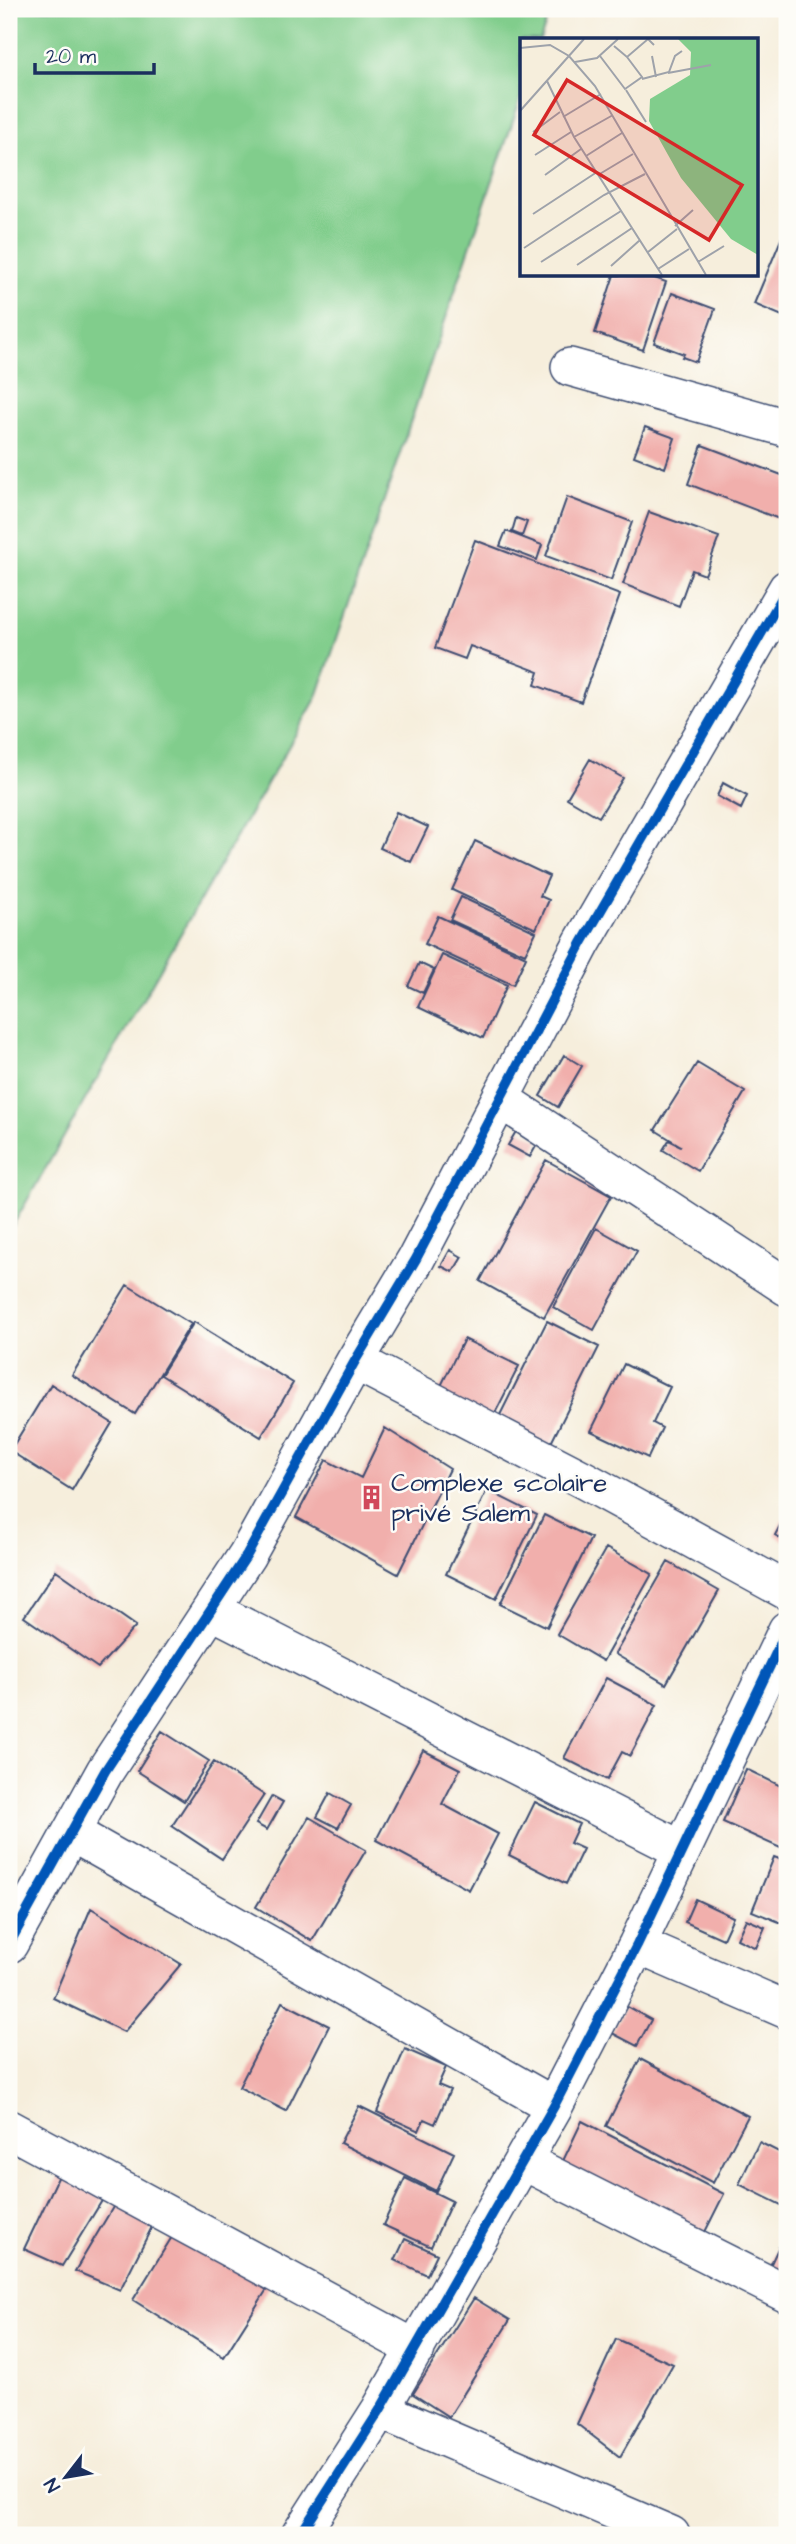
<svg xmlns="http://www.w3.org/2000/svg" width="796" height="2544" font-family="'Architects Daughter',sans-serif">
<style>
.green{fill:#81cd8c;stroke:#4e7e75;stroke-width:2}
.building{fill:#f1afac}
.lines{fill:none;stroke-linecap:round;stroke-linejoin:round}
.minor-casing{stroke:#3c4c71;stroke-width:40}
.minor{stroke:#fff;stroke-width:37}
.cycleway-casing{stroke:#fdfcf7;stroke-width:15}
.cycleway{stroke:#0057b8;stroke-width:10}
.labels{text-anchor:middle;dominant-baseline:central;stroke-width:5;stroke-linejoin:round;paint-order:stroke}
.poi-label{font-size:26px;fill:#1b2f5e;stroke:#fdfcf7;text-anchor:start}
.inset-road{fill:none;stroke:#9ea2aa;stroke-width:2}
.view{fill:#d62828;fill-opacity:0.15;stroke:#d62828;stroke-width:3.5}
.inset-edge{fill:none;stroke:#1b2f5e;stroke-width:3.5}
</style>
<rect width="100%" height="100%" fill="#fdfcf7"/>
<filter id="ink" filterUnits="userSpaceOnUse"><feTurbulence type="fractalNoise" baseFrequency=".0143" numOctaves="2"/><feDisplacementMap in="SourceGraphic" scale="14" xChannelSelector="R" yChannelSelector="G"/><feConvolveMatrix kernelMatrix="1 2 1 2 8 2 1 2 1" color-interpolation-filters="sRGB"/></filter>
<filter id="wash" filterUnits="userSpaceOnUse"><feTurbulence type="fractalNoise" baseFrequency=".00686" numOctaves="4" result="noise"/><feDisplacementMap in="SourceGraphic" scale="28" xChannelSelector="R" yChannelSelector="G"/><feGaussianBlur stdDeviation="1.57" result="paint"/><feColorMatrix in="noise" values="0 0 0 0 0 0 0 0 0 0 0 0 0 0 0 0 0 1.4 0 .05"/><feComposite in="paint" operator="in"/></filter>
<g filter="url(#wash)">
<rect width="100%" height="100%" fill="#f6eedc"/>
<!-- green -->
<path class="green" d="M9,9H551L540,40H521V97L317,697L9,1232Z"/>
<g id="blocks">
<!-- building -->
<path class="building" d="M787,225V318L754,304Z
M614,275H646L666,282L643,350L595,333Z
M672,293L715,309L696,362L682,357L684,354L654,343Z
M645,427L675,438L665,468L634,456Z
M702,445L787,477V522L688,484Z
M567,497L632,522L611,580L546,556Z
M649,512L719,537L705,575L692,570L679,606L623,584Z
M516,518L527,522L522,536L512,532Z
M506,531L542,545L537,560L500,546Z
M475,540L620,595L581,702L535,685L539,672L470,646L465,659L435,648Z
M590,759L623,778L599,817L567,798Z
M723,783L747,796L741,809L717,796Z
M396,812L428,827L411,862L380,848Z
M475,841L549,876L540,896L549,900L536,929L452,890Z
M461,897L536,932L525,954L450,920Z
M438,916L526,957L513,985L425,944Z
M442,955L507,985L483,1038L418,1007Z
M419,963L434,970L423,993L408,986Z
M564,1055L582,1066L558,1107L540,1096Z
M697,1063L745,1092L698,1171L663,1150L669,1140L681,1146L655,1130Z
M518,1128L539,1141L530,1157L508,1145Z
M546,1160L611,1196L544,1317L480,1281Z
M596,1228L637,1251L594,1330L553,1307Z
M450,1250L462,1257L453,1272L441,1266Z
M127,1285L191,1324L135,1414L72,1375Z
M547,1321L599,1347L548,1449L496,1423Z
M194,1322L293,1383L261,1437L161,1375Z
M464,1339L519,1366L489,1425L435,1398Z
M624,1364L670,1387L653,1423L662,1428L648,1458L591,1431Z
M51,1384L112,1423L72,1490L10,1451Z
M385,1428L450,1469L398,1574L296,1517L326,1460L361,1478Z
M487,1490L537,1515L496,1599L446,1574Z
M544,1515L591,1538L547,1627L500,1604Z
M785,1516L787,1517V1542L775,1535Z
M606,1548L652,1574L603,1661L557,1634Z
M668,1562L719,1591L666,1684L615,1654Z
M56,1570L136,1626L98,1668L24,1617Z
M606,1678L657,1705L630,1756L622,1752L607,1780L564,1758Z
M162,1731L209,1761L184,1801L137,1771Z
M423,1750L460,1769L442,1804L498,1834L469,1890L376,1840Z
M214,1762L264,1795L222,1859L172,1826Z
M746,1769L787,1789V1851L723,1822Z
M330,1793L351,1805L338,1828L317,1817Z
M272,1796L283,1802L267,1830L256,1824Z
M535,1802L579,1824L570,1843L583,1849L566,1884L509,1855Z
M309,1817L366,1850L312,1941L256,1907Z
M774,1857L787,1862V1925L752,1911Z
M695,1899L733,1917L723,1939L685,1922Z
M91,1908L181,1964L124,2032L53,1998Z
M746,1919L765,1927L756,1948L737,1939Z
M282,2002L329,2026L286,2111L239,2087Z
M626,2006L651,2020L637,2046L612,2033Z
M405,2049L446,2067L438,2085L450,2090L435,2124L424,2119L419,2131L377,2112Z
M640,2059L748,2116L713,2183L606,2126Z
M359,2106L454,2153L436,2191L340,2143Z
M582,2121L724,2194L702,2238L561,2165Z
M759,2142L787,2156V2208L739,2184Z
M63,2167L106,2194L62,2266L24,2249Z
M405,2178L452,2201L431,2247L383,2225Z
M116,2202L156,2219L120,2290L75,2271Z
M787,2229V2279L768,2270Z
M175,2232L271,2283L224,2357L133,2300Z
M405,2239L437,2254L427,2275L395,2260Z
M474,2298L510,2320L449,2417L413,2394Z
M616,2339L673,2364L620,2457L577,2424Z"/>
</g>
</g>
<g filter="url(#ink)">
<use href="#blocks" fill-opacity="0" stroke="#3c4c71" stroke-width="2"/>
<g class="lines">
<defs>
<path id="minor" d="M570,367L787,428
M500,1099L787,1287
M355,1361L584,1480L787,1591
M211,1610L682,1850
M72,1833L554,2106
M9,1944L105,1771L247,1555L355,1361L416,1259L582,943L787,589
M637,1945L787,2010
M9,2129L416,2349
M523,2161L787,2294
M380,2410L671,2535
M300,2535L380,2410L554,2106L637,1945L787,1630"/>
</defs>
<!-- minor casing -->
<use href="#minor" class="minor-casing"/>
<!-- minor -->
<use href="#minor" class="minor"/>
<defs>
<path id="cycleway" d="M9,1944L105,1771L247,1555L355,1361L416,1259L582,943L787,589
M300,2535L380,2410L554,2106L637,1945L787,1630"/>
</defs>
<!-- cycleway casing -->
<use href="#cycleway" class="cycleway-casing"/>
<!-- cycleway -->
<use href="#cycleway" class="cycleway"/>
</g>
</g>
<!-- icons -->
<defs>
<symbol id="building-bare" viewBox="-9 -9 18 18"><path d="M-4-6H4V6H1V3H-1V6H-4ZM-2.5-4.3h1.7v1.8h-1.7ZM.8-4.3h1.7v1.8H.8ZM-2.5-1h1.7V.8h-1.7ZM.8-1h1.7V.8H.8Z" fill="#d1495b" stroke="#fdfcf7" stroke-width="2.5" paint-order="stroke"/></symbol>
</defs>
<g fill-rule="evenodd">
<use href="#building-bare" x="354" y="1480" width="35" height="35"/>
</g>
<g class="labels">
<!-- poi labels -->
<g class="poi-label">
<text x="391" y="1483">Complexe scolaire<tspan x="391" dy="30">privé Salem</tspan></text>
</g>
</g>
<!-- overview -->
<g transform="translate(520 38)">
<rect width="238" height="238" fill="#f6eedc"/>
<path d="M158,1H238V217L211,201L161,140L129,83L130,61L170,37L171,14Z" fill="#81cd8c"/>
<path class="inset-road" d="M94,8L107,19L128,1L134,7M0,10L30,7L49,18L75,48L186,237M80,18L105,51L122,39L107,19M132,18L136,39M55,24L77,20L98,1M148,35L191,27M122,41L149,34L155,18L162,13M27,43L54,99L142,237M106,52L126,84M0,73L64,1M43,79L81,56M13,94L40,74M54,99L93,77M15,117L51,94M66,118L102,95M25,137L61,111M78,137L113,116M13,176L77,134M155,188L173,172M4,210L84,157L125,136M128,214L157,191M21,224L101,173M178,224L204,208M57,227L112,190M91,228L120,202M138,231L169,211"/>
<path class="view" d="M47,42L222,147L189,202L14,97Z"/>
<rect width="238" height="238" class="inset-edge"/>
</g>
<!-- margin -->
<rect width="796" height="2544" fill="none" stroke="#fdfcf7" stroke-width="35"/>
<!-- north arrow -->
<g transform="translate(66 2477) rotate(239)" stroke="#fdfcf7" stroke-width="5" paint-order="stroke">
<path d="M0-5L12 26L0 18L-12 26Z" fill="#1b2f5e"/>
<text y="-10" font-size="19" font-weight="bold" text-anchor="middle" fill="#1b2f5e">N</text>
</g>
<!-- scale -->
<path d="M35 63v10h119v-10" fill="none" stroke="#1b2f5e" stroke-width="3.5"/>
<text x="46" y="63" font-size="21" fill="#1b2f5e" stroke="#fdfcf7" stroke-width="5" paint-order="stroke">20 m</text>
</svg>
